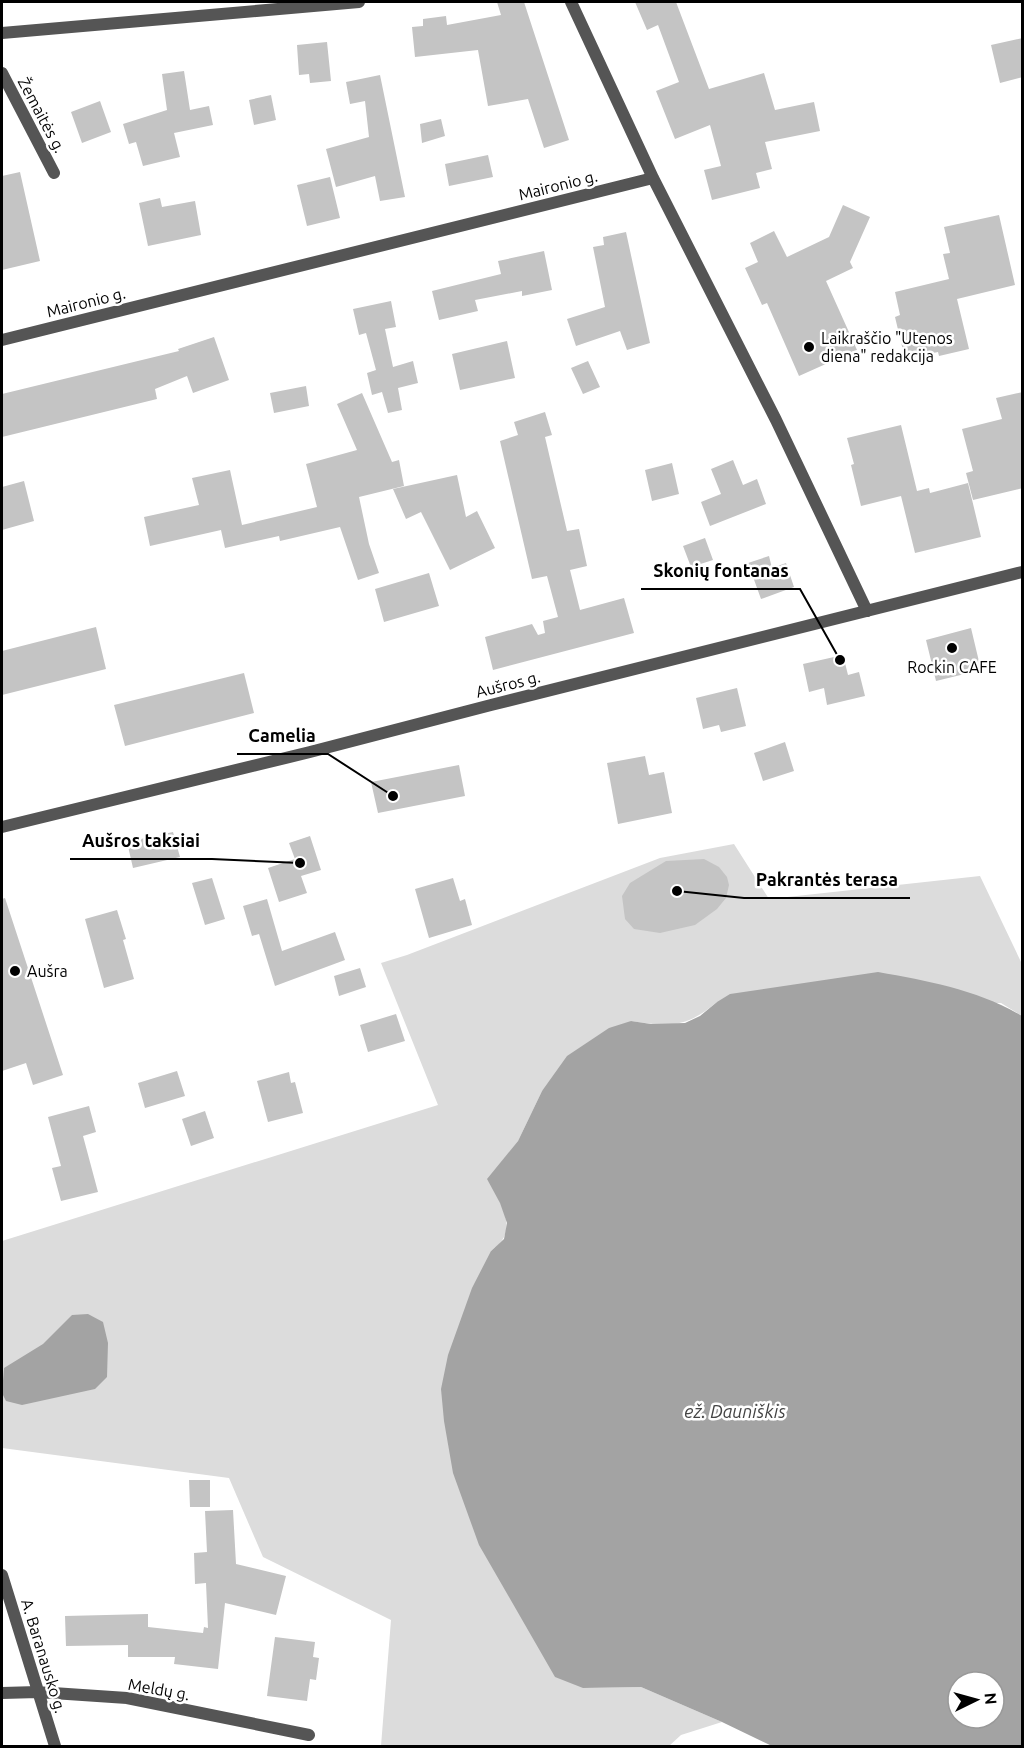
<svg xmlns="http://www.w3.org/2000/svg" width="1024" height="1748" font-family="Ubuntu,sans-serif">
<style>
.green{fill:#dcdcdc}
.water{fill:#a3a3a3;fill-rule:evenodd}
.building{fill:#c4c4c4}
.lines{fill:none;stroke-linecap:round;stroke-linejoin:round}
.minor{stroke:#555;stroke-width:12}
.tertiary{stroke:#555;stroke-width:12}
.poi-dot{fill:#000;stroke:#fff;stroke-width:2}
.labels{text-anchor:middle;dominant-baseline:central;stroke-width:5;stroke-linejoin:round;paint-order:stroke}
.street-label{font-size:16px;fill:#000;stroke:#fff}
.poi-label{font-size:16px;fill:#000;stroke:#fff;text-anchor:start}
.water-label{font-size:18px;font-style:italic;fill:#444;stroke:#fff}
.leader{fill:none;stroke:#000;stroke-width:2}
.callout-dot{fill:#000;stroke:#fff;stroke-width:2}
.callout-label{font-size:18px;text-anchor:middle;font-weight:bold;fill:#000;stroke:#fff;stroke-width:5;stroke-linejoin:round;paint-order:stroke}
</style>
<rect width="100%" height="100%" fill="#fff"/>
<!-- green -->
<path class="green" d="M734,844L769,899L980,876L1022,964V1016L1001,1003L717,1002C686,1028 670,1027 631,1021L542,1091L518,1141L488,1179C496,1196 513,1218 504,1237C502,1242 495,1247 491,1251L583,1688L641,1687L722,1722L681,1735L669,1746H381L391,1620L263,1557L229,1478L2,1448V1241L438,1105L381,963L407,955L660,858Z"/>
<!-- water -->
<path class="water" d="M878,972C929,981 978,990 1022,1016V1746H772L722,1722L641,1687L583,1688L555,1677L479,1545L453,1473L444,1421L441,1389L448,1355L472,1288L491,1251L504,1239L507,1223L500,1203L487,1179L518,1141L542,1091L567,1056L609,1028L631,1021L651,1024L685,1023L700,1016L717,1002L730,994ZM958,1682H994V1718H958Z
M88,1314L103,1322L108,1343L107,1377L95,1389L22,1405L6,1401L2,1393L4,1368L43,1344L72,1315Z"/>
<!-- building -->
<path class="building" d="M497,2H524L569,140L544,148L528,99L488,106L478,50L415,57L412,27L423,26V19L446,16L447,25L501,15Z
M635,2H676L709,89L764,73L775,110L814,102L820,131L765,142L772,169L756,173L760,188L712,200L704,170L721,166L710,125L675,139L656,91L679,82L658,25L647,30Z
M1023,38V77L1000,83L991,45Z
M327,42L331,81L310,83L309,74L299,75L297,45Z
M184,71L190,110L209,106L213,125L174,133L180,157L143,166L136,142L129,144L123,124L167,110L162,74Z
M380,75L405,197L380,201L375,176L336,187L326,149L369,137L365,101L350,104L346,82Z
M271,95L276,120L254,125L249,100Z
M100,101L111,132L82,143L71,112Z
M441,119L445,136L422,143L420,124Z
M488,155L493,177L449,186L445,164Z
M20,172L40,261L2,270V176Z
M330,177L340,218L307,226L297,185Z
M160,198L162,207L195,201L201,235L148,246L139,203Z
M843,205L870,217L850,262L853,268L826,281L857,350L799,376L767,303L762,305L745,268L758,262L750,243L774,231L787,257L829,237Z
M999,215L1015,285L957,299L969,349L939,356L938,352L905,359L895,317L900,315L895,292L949,279L943,254L950,253L944,227Z
M626,232L650,343L627,350L620,331L576,346L567,319L605,307L593,247L604,245L603,237Z
M544,251L552,290L522,296V291L475,300L478,311L439,320L432,291L501,274L498,261Z
M391,301L396,327L385,329L393,367L413,361L418,383L398,388L402,410L388,413L382,392L372,395L367,373L376,370L366,333L359,335L353,309Z
M214,337L229,380L193,393L187,376L155,389L157,399L2,437V394L179,351L178,349Z
M507,341L515,378L460,390L452,354Z
M588,361L600,387L583,394L571,368Z
M306,386L309,406L274,413L270,393Z
M1023,392V488L973,500L966,473L973,471L962,429L1002,419L996,398Z
M362,393L392,462L399,460L404,486L359,497L369,544L379,573L358,580L340,527L280,541L279,536L225,548L221,530L150,546L144,517L199,505L192,478L230,470L242,525L317,507L306,464L357,450L337,404Z
M545,412L552,435L545,437L567,531L579,529L587,566L570,570L580,610L624,598L634,633L493,670L485,637L532,624L538,635L545,633L543,621L558,617L547,576L532,579L500,441L518,435L514,422Z
M901,425L917,491L929,488L930,493L968,483L981,537L915,553L901,496L861,506L851,465L854,464L847,438Z
M733,460L743,485L757,479L766,504L710,526L701,502L721,494L711,469Z
M672,463L679,494L652,501L645,470Z
M457,475L466,517L477,511L495,548L450,570L421,512L406,519L393,489Z
M24,481L34,521L2,530V487Z
M705,538L713,560L691,567L683,546Z
M769,556L772,568L786,563L794,587L761,599L748,563Z
M429,573L439,606L384,622L375,589Z
M96,627L106,669L2,695V651Z
M971,628L981,670L936,681L926,640Z
M843,655L848,675L859,672L865,696L827,705L824,688L809,692L803,664Z
M244,673L254,713L125,746L114,705Z
M737,688L746,726L721,732L719,725L703,729L696,698Z
M785,742L794,771L763,781L754,753Z
M645,756L649,775L664,772L672,813L618,824L607,763Z
M459,765L465,796L378,813L371,782Z
M173,832L180,857L133,868L127,842Z
M310,836L321,870L301,876L307,893L279,902L268,868L295,859L289,843Z
M704,859L719,867L727,877L729,885L726,898L717,909L695,925L660,933L634,929L625,919L622,896L630,883L666,861Z
M212,878L225,919L205,925L192,883Z
M453,878L460,901L465,899L472,925L429,938L415,889Z
M5,898L63,1075L33,1085L26,1063L2,1071V899Z
M267,899L282,951L335,932L345,960L275,986L259,934L252,936L243,906Z
M117,910L126,939L123,940L134,979L104,988L85,919Z
M360,968L366,987L339,996L334,976Z
M396,1014L405,1041L368,1052L360,1025Z
M177,1071L185,1096L145,1108L138,1083Z
M289,1072L291,1083L295,1082L303,1113L268,1122L257,1081Z
M89,1106L96,1132L83,1136L98,1192L61,1201L52,1168L61,1166L48,1117Z
M205,1111L214,1138L191,1146L182,1119Z
M189,1480H210V1507H190Z
M233,1510L236,1564L286,1576L276,1615L225,1603L218,1669L174,1664L175,1657H128V1645L66,1646L65,1616L148,1614V1627L203,1633L204,1627L208,1628L206,1583L195,1584L194,1553L207,1552L205,1511Z
M275,1637L315,1642L313,1657L319,1658L316,1680L310,1679L307,1701L267,1696Z"/>
<g class="lines">
<!-- minor -->
<path class="minor" d="M571,2L653,178L776,420L867,611
M2,33L359,2
M2,73L54,173
M2,340L653,178
M2,1575L55,1746
M2,1693L38,1692L127,1698L309,1735"/>
<!-- tertiary -->
<path class="tertiary" d="M2,827L310,752L491,705L1022,572"/>
</g>
<!-- markers -->
<g class="poi-dot">
<circle cx="809" cy="347" r="6"/>
<circle cx="952" cy="648" r="6"/>
<circle cx="15" cy="971" r="6"/>
</g>
<g class="labels">
<!-- street labels -->
<g class="street-label">
<text transform="translate(42 115) rotate(62)">Žemaitės g.</text>
<text transform="translate(558 185) rotate(-14)">Maironio g.</text>
<text transform="translate(86 302) rotate(-14)">Maironio g.</text>
<text transform="translate(508 684) rotate(-14)">Aušros g.</text>
<text transform="translate(44 1656) rotate(73)">A. Baranausko g.</text>
<text transform="translate(159 1689) rotate(10)">Meldų g.</text>
</g>
<!-- poi labels -->
<g class="poi-label">
<text x="821" y="338">Laikraščio "Utenos<tspan x="821" dy="18">diena" redakcija</tspan></text>
<text x="952" y="667" text-anchor="middle">Rockin CAFE</text>
<text x="27" y="971">Aušra</text>
</g>
<!-- water labels -->
<g class="water-label">
<text x="735" y="1411">ež. Dauniškis</text>
</g>
</g>
<!-- callouts -->
<path class="leader" d="M840 660L800 589H641M393 796L328 754H237M300 863L212 859H70M677 891L744 898H910"/>
<g class="callout-dot">
<circle cx="840" cy="660" r="6"/>
<circle cx="393" cy="796" r="6"/>
<circle cx="300" cy="863" r="6"/>
<circle cx="677" cy="891" r="6"/>
</g>
<g class="callout-label">
<text x="721" y="577">Skonių fontanas</text>
<text x="282" y="742">Camelia</text>
<text x="141" y="847">Aušros taksiai</text>
<text x="827" y="886">Pakrantės terasa</text>
</g>
<!-- border -->
<rect width="1024" height="1748" fill="none" stroke="#000000" stroke-width="6"/>
<!-- north arrow -->
<g transform="translate(976 1700) rotate(85)"><circle r="28" fill="#ffffff" stroke="#999999" stroke-width="1.5"/>
<path d="M0-4.5L10 22L0 15L-10 22Z" fill="#000000"/>
<text y="-9" font-size="16" font-weight="bold" text-anchor="middle" fill="#000000">N</text>
</g>
</svg>
